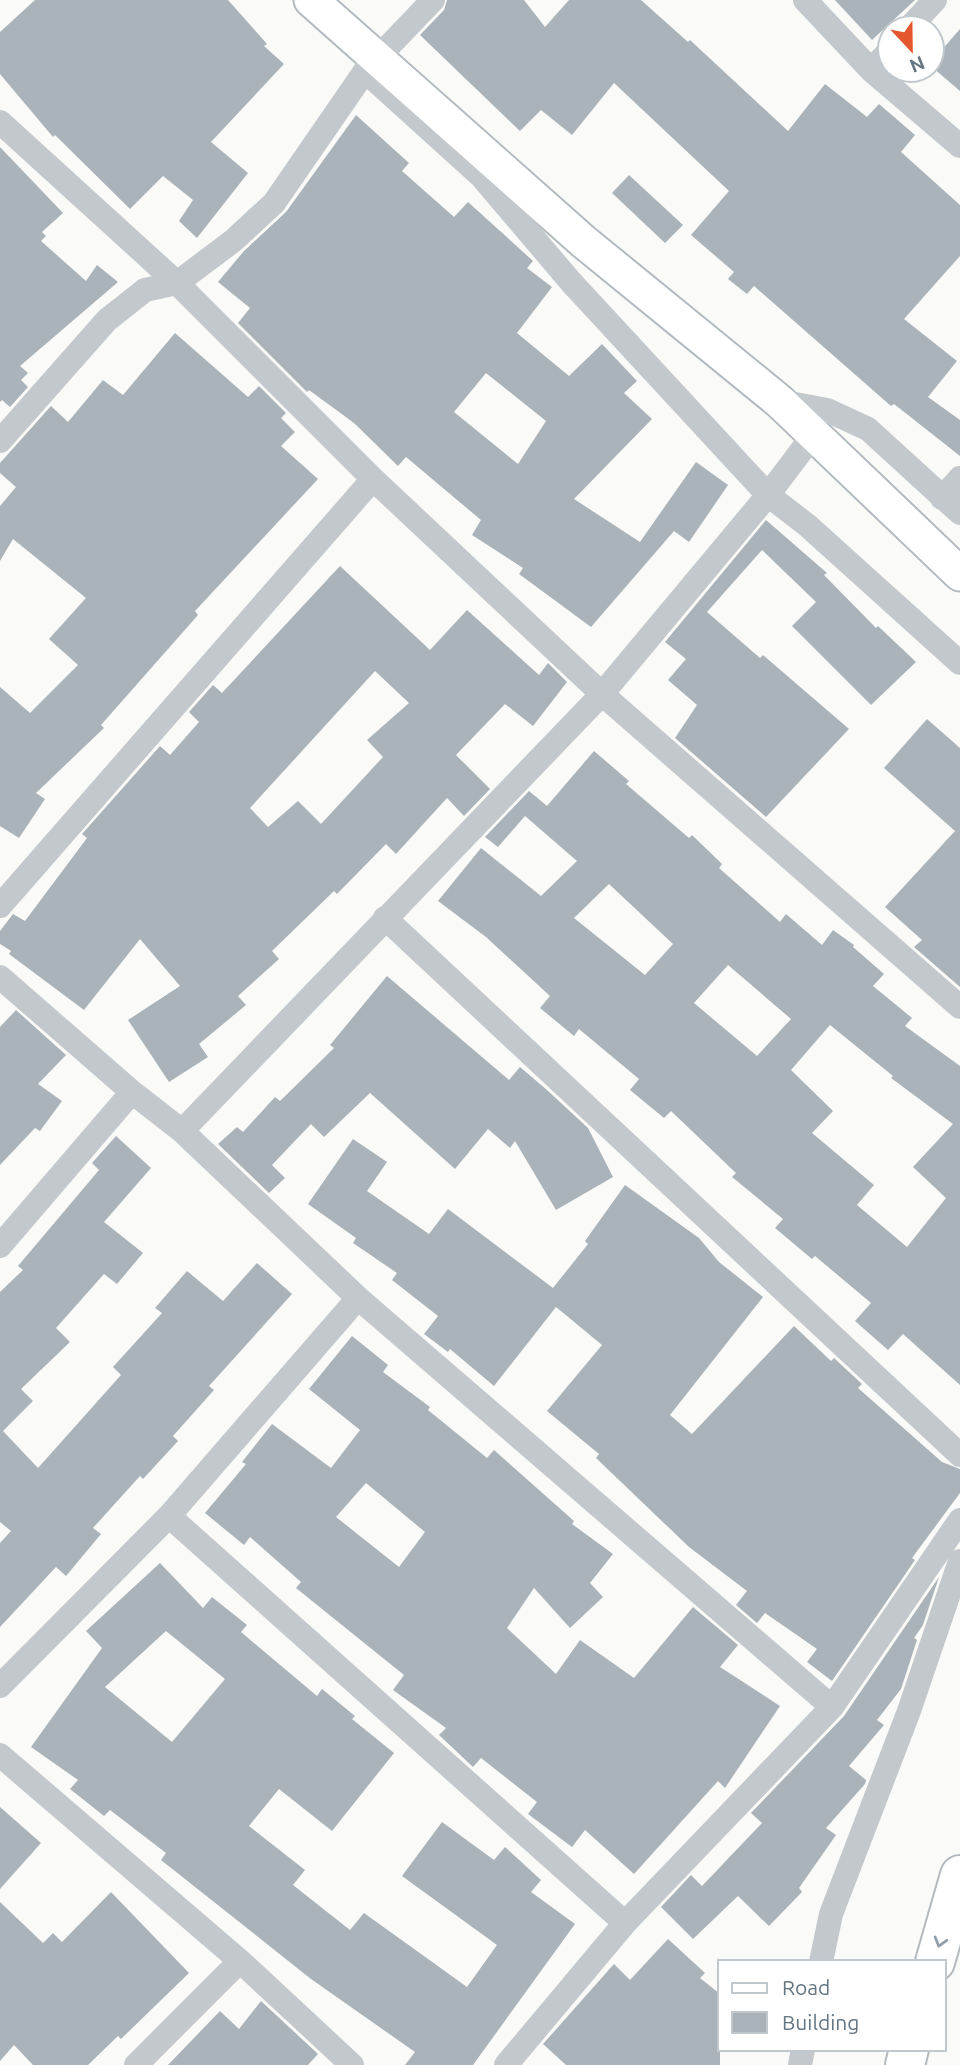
<svg xmlns="http://www.w3.org/2000/svg" width="960" height="2065" font-family="Ubuntu,sans-serif">
<style>
.building{fill:#aab3b9;fill-rule:evenodd}
.lines{fill:none;stroke-linecap:round;stroke-linejoin:round}
.secondary-casing{stroke:#b3babf;stroke-width:37}
.highway-casing{stroke:#b4b9bd;stroke-width:42}
.street{stroke:#c3c8cc;stroke-width:24}
.secondary{stroke:#fff;stroke-width:33}
.highway{stroke:#fff;stroke-width:38}
.oneway{stroke:#939fa8}
</style>
<rect width="100%" height="100%" fill="#fafaf8"/>
<!-- building -->
<path class="building" d="M35,0H228L267,44L264,46L284,64L211,142L248,173L197,238L179,221L193,200L163,176L130,209L55,135L53,137L0,74V32Z
M447,0H524L545,27L569,0H641L688,42L690,40L788,131L825,84L867,117L879,104L915,135L901,152L960,205V256L904,319L957,361L928,397L960,420V456L894,404L891,406L754,286L747,294L728,279L734,272L691,235L729,191L614,83L572,135L541,110L520,131L420,35L444,10Z
M835,0H915L872,40Z
M960,29V91L932,67V61Z
M356,115L409,163L402,171L454,217L468,202L533,261L527,268L552,287L517,333L569,376L602,344L637,381L624,393L652,419L574,499L640,542L696,462L728,485L689,542L674,531L591,627L519,574L523,568L472,535L481,520L406,457L398,466L354,423L309,390L307,392L238,323L250,308L218,282L244,251L286,212ZM486,373L546,421L518,464L454,412Z
M0,147L63,213L42,232L46,236L41,241L86,281L97,265L118,282L20,366L28,373L21,380L28,387L10,407L2,400L0,402Z
M629,175L683,225L665,243L612,193Z
M175,333L248,397L259,386L286,413L281,418L295,432L281,446L318,479L195,611L198,615L101,725L104,728L36,793L45,799L19,838L0,826V687L30,713L78,665L49,639L86,598L13,539L0,561V506L16,487L0,473V463L51,406L68,422L103,380L123,395Z
M766,520L827,573L824,575L876,628L878,626L916,662L871,705L792,626L816,602L762,550L707,612L760,658L763,655L849,729L766,817L675,738L697,705L668,680L686,659L665,642Z
M340,566L430,650L467,610L539,675L548,663L567,682L533,726L505,704L456,755L490,789L464,816L447,798L396,854L386,844L337,894L334,891L272,951L279,959L238,996L246,1005L199,1044L208,1057L169,1082L128,1020L180,986L140,939L84,1010L9,954L11,951L0,944V931L13,914L25,921L87,838L82,834L160,746L170,755L199,722L189,712L213,685L222,693ZM375,671L409,703L367,740L383,757L321,824L298,801L268,827L250,808Z
M927,719L960,748V987L914,947L922,940L885,907L955,831L884,768Z
M594,751L629,781L626,784L689,838L692,835L722,864L719,868L780,922L786,914L822,945L833,930L854,945L853,947L884,974L873,986L912,1018L905,1026L960,1066V1385L903,1334L888,1350L855,1321L871,1303L815,1256L812,1259L775,1228L783,1219L732,1177L736,1173L671,1111L664,1118L630,1090L639,1079L579,1029L574,1036L540,1008L550,996L486,937L438,901L481,848L541,896L577,861L525,816L498,847L485,837L529,791L547,806ZM609,884L673,944L645,975L574,918ZM728,965L791,1019L757,1056L694,1003ZM830,1025L893,1076L891,1078L953,1124L913,1167L946,1198L907,1247L857,1205L874,1185L812,1133L833,1111L791,1070Z
M387,976L509,1080L520,1067L547,1090L588,1128L613,1177L556,1210L515,1141L510,1148L488,1129L455,1169L370,1093L324,1137L311,1124L272,1165L285,1178L269,1193L218,1144L237,1127L243,1132L275,1097L280,1101L334,1048L330,1045Z
M16,1010L66,1055L38,1084L62,1101L40,1131L35,1128L0,1165V1027Z
M116,1136L151,1168L104,1222L143,1253L117,1284L104,1274L56,1328L70,1342L21,1389L33,1401L3,1431L38,1468L121,1375L113,1367L162,1313L155,1308L187,1271L223,1301L257,1263L292,1294L209,1386L214,1390L173,1436L178,1441L143,1479L140,1476L93,1528L101,1534L66,1576L56,1567L0,1627V1543L11,1531L0,1522V1292L23,1270L18,1266L99,1170L92,1163Z
M353,1139L387,1162L367,1191L429,1234L448,1209L553,1288L588,1244L585,1241L625,1185L699,1238L719,1262L763,1297L670,1415L692,1434L794,1326L831,1361L834,1358L862,1384L858,1388L942,1462L960,1469V1493L912,1558L915,1560L832,1681L807,1662L817,1649L765,1613L757,1623L736,1605L747,1591L689,1547L596,1458L599,1454L547,1411L602,1345L556,1307L494,1386L450,1349L448,1352L424,1334L438,1316L392,1280L397,1273L353,1243L356,1238L308,1204Z
M352,1336L388,1365L383,1372L430,1407L428,1410L487,1458L494,1450L574,1521L572,1524L613,1554L590,1583L603,1597L570,1628L534,1588L507,1628L556,1674L580,1640L634,1678L693,1607L738,1645L720,1667L780,1706L725,1788L718,1781L634,1874L585,1830L572,1847L528,1814L537,1802L481,1758L473,1767L439,1735L446,1728L393,1690L404,1675L296,1588L301,1582L250,1537L244,1545L205,1513L246,1464L242,1462L272,1424L331,1468L360,1430L309,1389ZM366,1483L425,1532L399,1567L336,1517Z
M160,1563L203,1608L212,1597L247,1625L241,1632L317,1696L322,1689L355,1716L352,1719L394,1753L332,1831L279,1789L249,1826L305,1870L293,1885L350,1930L364,1913L467,1987L497,1945L402,1876L442,1822L494,1860L505,1847L541,1880L531,1892L575,1924L473,2065H405L415,2052L311,1979L161,1860L166,1853L110,1810L104,1816L70,1789L78,1780L31,1747L102,1648L86,1631ZM166,1631L225,1679L172,1742L105,1687Z
M939,1577L923,1625L914,1638L917,1640L901,1689L877,1720L884,1725L849,1766L866,1780L865,1784L826,1828L836,1835L799,1888L802,1892L769,1926L738,1896L693,1939L661,1907L691,1875L702,1886L762,1823L751,1813L844,1716Z
M0,1807L41,1843L0,1889Z
M111,1892L189,1973L121,2039L118,2036L88,2065H33L14,2045L0,2061V1902L43,1943L53,1933L62,1942Z
M668,1939L705,1973L700,1978L720,1994V2065H566L543,2044L614,1964L630,1980Z
M261,2001L318,2054L308,2065H168L220,2011L239,2029Z"/>
<g class="lines">
<defs>
<path id="secondary" d="M311,0L584,242L779,401L960,574"/>
<path id="highway" d="M935,1962L960,1875
M905,2065L909,2049"/>
</defs>
<!-- secondary casing -->
<use href="#secondary" class="secondary-casing"/>
<!-- highway casing -->
<use href="#highway" class="highway-casing"/>
<!-- street -->
<path class="street" d="M805,0L871,70L960,146
M909,28L935,0
M871,70L890,50
M365,71L481,176L571,282L768,495L807,525L960,663
M0,122L177,283L373,479L602,694L960,1007
M779,401L827,410L868,429L960,513
M0,441L107,320L145,290L177,283L234,240L274,203L365,71L433,0
M942,498L960,478
M0,906L373,479
M385,918L960,1455
M0,977L132,1092L182,1131L358,1298L832,1707
M182,1131L602,694L768,495L814,434
M0,1246L132,1092
M169,1516L625,1923
M0,1686L169,1516L358,1298
M0,1755L240,1961L352,2065
M821,1962L831,1914L909,1711L960,1561
M136,2065L240,1961
M506,2065L625,1923L832,1707L960,1520
M800,2065L803,2049"/>
<!-- secondary -->
<use href="#secondary" class="secondary"/>
<!-- highway -->
<use href="#highway" class="highway"/>
</g>
<!-- one-way arrows -->
<defs><path id="oneway-chevron" d="M-2-3.5L2.5 0L-2 3.5" fill="none" stroke-width="1.6" stroke-linecap="round" stroke-linejoin="round" transform="scale(1.75)"/></defs>
<use class="oneway" href="#oneway-chevron" transform="translate(940 1942) rotate(106)"/>
<!-- legend -->
<rect x="718" y="1960" width="228" height="91" fill="#ffffff" stroke="#c1c8cd" stroke-width="2"/>
<rect x="732" y="1983" width="35" height="10" fill="#ffffff" stroke="#c1c8cd" stroke-width="2"/>
<text x="782" y="1995" font-size="21" fill="#657683">Road</text>
<rect x="732" y="2012" width="35" height="21" fill="#aab3b9" stroke="#c1c8cd" stroke-width="2"/>
<text x="782" y="2030" font-size="21" fill="#657683">Building</text>
<!-- north arrow -->
<g transform="translate(911 49) rotate(158)"><circle r="33" fill="#ffffff" stroke="#c1c8cd" stroke-width="2"/>
<path d="M0-5L12 26L0 18L-12 26Z" fill="#e4572e"/>
<text y="-10" font-size="19" font-weight="bold" text-anchor="middle" fill="#657683">N</text>
</g>
</svg>
